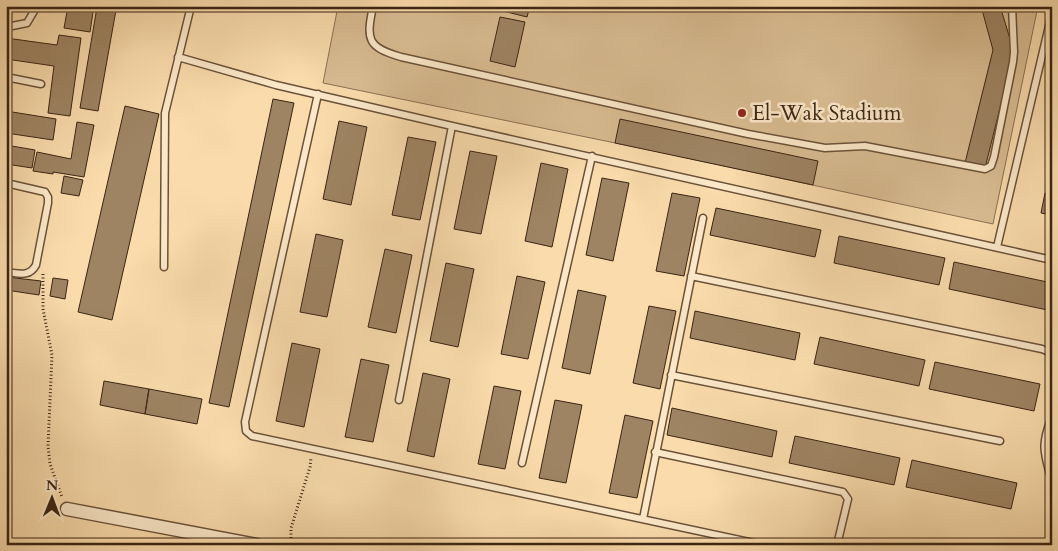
<svg xmlns="http://www.w3.org/2000/svg" width="1058" height="551" font-family="Cardo,serif">
<style>
.green{fill:#d9bc92;stroke:#8a7052}
.building{fill:#9e8463;stroke:#3b2513}
.lines{fill:none;stroke-linecap:round;stroke-linejoin:round}
.service-casing{stroke:#6a5239;stroke-width:9}
.minor-casing{stroke:#6a5239;stroke-width:15}
.path{stroke:#3b2513;stroke-width:3;stroke-dasharray:1 2.5;stroke-linecap:butt}
.service{stroke:#fbe8c9;stroke-width:6}
.minor{stroke:#fbe8c9;stroke-width:12}
.poi-dot{fill:#8f2418;stroke:#fbe8c9;stroke-width:2}
.labels{text-anchor:middle;dominant-baseline:central;stroke-width:5;stroke-linejoin:round;paint-order:stroke}
.poi-label{font-size:21px;fill:#3b2513;stroke:#fbe8c9;text-anchor:start}
</style>
<rect width="100%" height="100%" fill="#f9dbac"/>
<filter id="stains"><feTurbulence type="fractalNoise" baseFrequency=".004" numOctaves="4"/><feColorMatrix values="0 0 0 0 .2 0 0 0 0 .09 0 0 0 0 .02 0 0 0 .5 -.17"/></filter>
<radialGradient id="worn" r=".72"><stop offset=".6" stop-color="#630" stop-opacity="0"/><stop offset="1" stop-color="#630" stop-opacity=".3"/></radialGradient>
<!-- green -->
<path class="green" d="M338,6H1038L993,224L664,153L323,83Z"/>
<!-- building -->
<path class="building" d="M6,6H28L27,11L6,8Z
M68,6H94L90,32L64,28Z
M504,6H530L527,17L503,11Z
M981,6H1000L1014,52L985,168L965,163L993,50Z
M97,7L116,10L98,111L80,108Z
M500,17L525,22L515,67L490,61Z
M59,35L81,38L70,116L48,113L54,66L6,59V38L57,45Z
M273,99L294,103L229,407L209,403Z
M125,106L159,114L112,320L78,312Z
M6,111L56,119L53,140L6,133Z
M620,119L818,161L813,185L615,143Z
M339,121L367,127L351,205L323,199Z
M77,122L94,125L84,177L53,172V174L33,171L37,152L71,159Z
M408,137L436,142L420,220L392,215Z
M6,145L35,150L32,168L6,164Z
M470,151L497,156L481,234L454,229Z
M541,163L568,169L552,247L525,241Z
M64,176L83,180L79,196L61,193Z
M602,178L629,183L613,261L586,255Z
M672,193L700,198L684,276L656,271Z
M1045,193L1052,195V215L1041,213Z
M716,208L821,230L815,257L710,235Z
M316,234L343,240L327,317L300,312Z
M839,236L945,258L939,285L834,263Z
M385,249L412,255L396,333L368,327Z
M954,262L1052,283V311L949,289Z
M446,263L474,269L458,347L430,341Z
M517,276L545,282L528,359L501,354Z
M7,277L41,281L39,295L6,290Z
M53,278L68,280L65,299L50,296Z
M578,290L606,296L590,374L562,368Z
M649,306L676,311L660,389L633,383Z
M695,311L800,333L795,360L690,338Z
M820,337L925,360L919,386L814,364Z
M292,343L320,349L304,427L276,421Z
M361,359L389,365L373,442L345,437Z
M935,362L1040,384L1034,411L929,389Z
M423,373L450,379L434,457L407,451Z
M104,381L149,389L145,414L100,405Z
M494,386L521,391L505,469L478,464Z
M149,389L202,399L197,424L145,414Z
M555,400L582,405L566,483L539,478Z
M672,408L777,431L772,457L667,435Z
M625,415L653,421L637,498L609,493Z
M795,436L900,458L894,485L789,463Z
M912,460L1017,483L1011,509L906,487Z"/>
<g class="lines">
<defs>
<path id="service" d="M373,6C366,40 367,47 401,57L748,134L825,148L865,146L985,169L991,166L994,157L1013,62L1014,52L1012,6
M6,25L12,26L27,23L37,6
M178,57L276,85L452,126L1052,260
M6,77L41,84
M318,94L245,422L246,431L252,436L764,545
M6,183L45,192L48,197V203L36,265C29,278 18,273 6,272
M997,247L1052,13
M164,267L165,113L191,6
M691,276L1042,349L1052,353
M671,375L1000,441
M399,400L452,126
M1052,416C1040,447 1044,452 1052,482
M655,452L843,492L848,499L837,545
M522,463L592,156
M643,519L703,218"/>
<path id="minor" d="M67,509L257,545"/>
</defs>
<!-- service casing -->
<use href="#service" class="service-casing"/>
<!-- minor casing -->
<use href="#minor" class="minor-casing"/>
<!-- path -->
<path class="path" d="M43,274V309L52,355L48,446L50,464L62,497
M291,545V528L310,467L311,458"/>
<!-- service -->
<use href="#service" class="service"/>
<!-- minor -->
<use href="#minor" class="minor"/>
</g>
<!-- markers -->
<circle class="poi-dot" cx="742" cy="113" r="5"/>
<g class="labels">
<!-- poi labels -->
<g class="poi-label">
<text x="752" y="113">El-Wak Stadium</text>
</g>
</g>
<!-- margin -->
<rect width="1058" height="551" fill="none" stroke="#f9dbac" stroke-width="25"/>
<rect x="8" y="8" width="1043" height="536" fill="none" stroke="#3b2513" stroke-width="2.5"/>
<rect x="12" y="12" width="1033" height="526" fill="none" stroke="#3b2513"/>
<!-- north arrow -->
<g transform="translate(52 498) rotate(1)" stroke="#fbe8c9" stroke-width="4" paint-order="stroke">
<path d="M0-4L9 19L0 12L-9 19Z" fill="#3b2513"/>
<text y="-8" font-size="14" font-weight="bold" text-anchor="middle" fill="#3b2513">N</text>
</g>
<rect width="100%" height="100%" filter="url(#stains)"/>
<rect width="100%" height="100%" fill="url(#worn)"/>
</svg>
